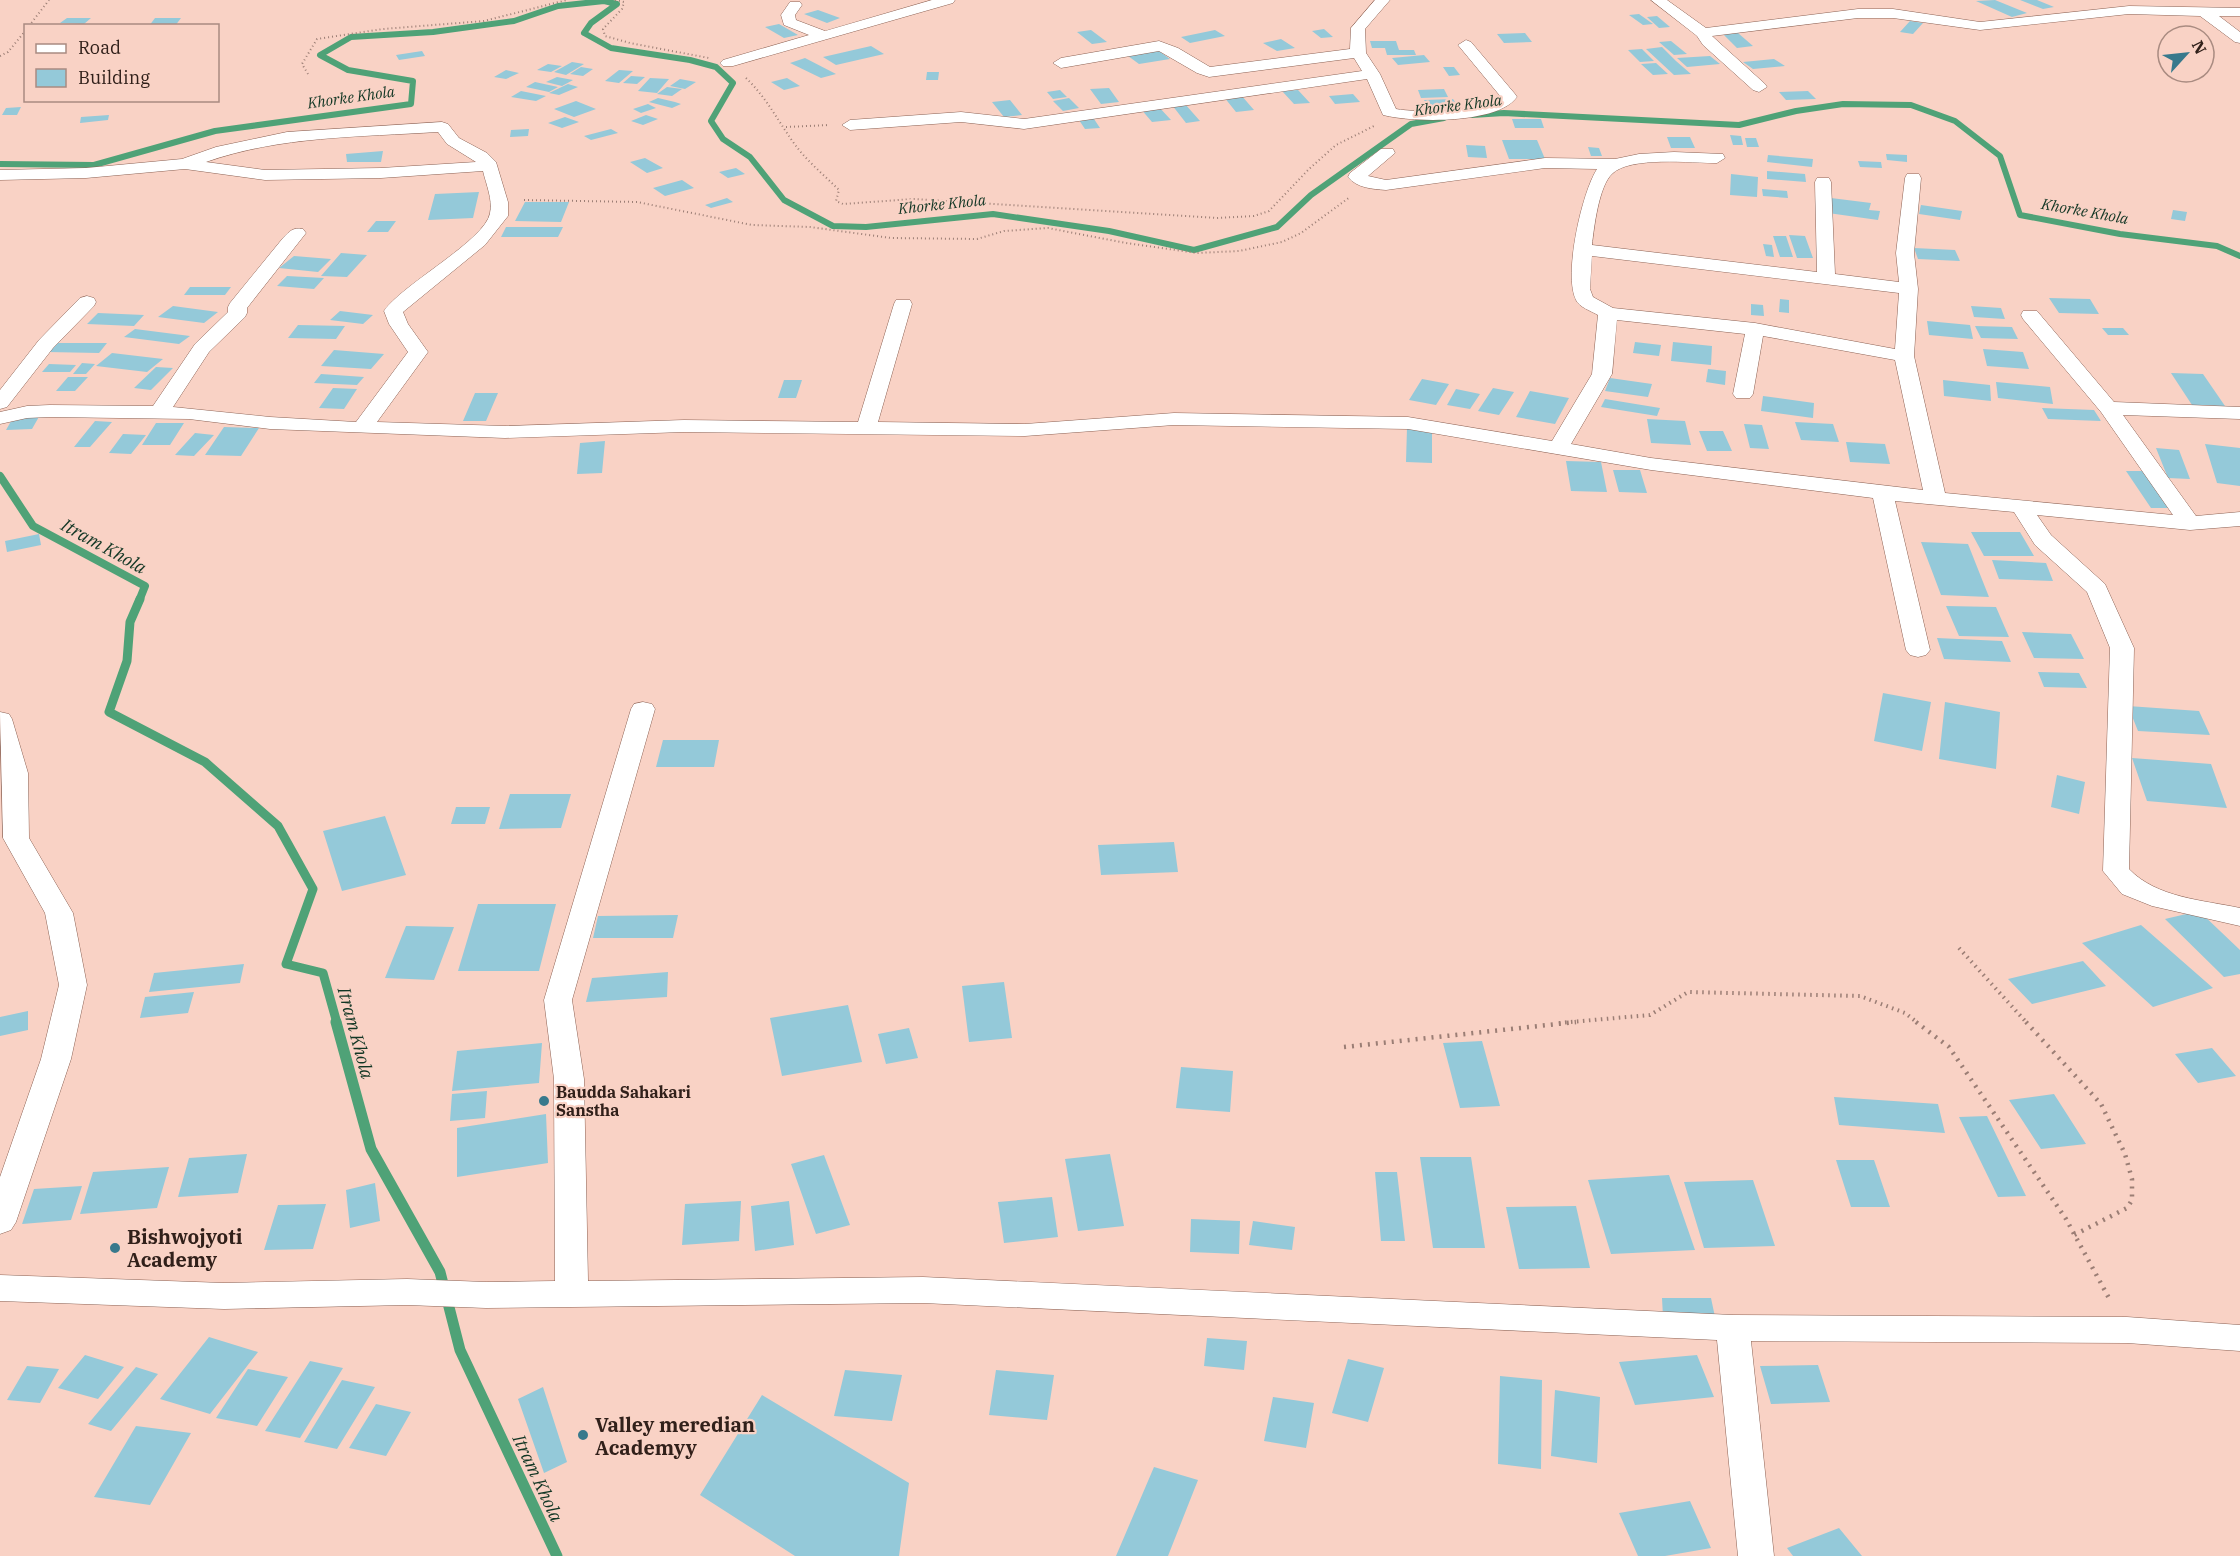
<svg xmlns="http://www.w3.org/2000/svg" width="2240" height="1556" font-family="'IBM Plex Serif',serif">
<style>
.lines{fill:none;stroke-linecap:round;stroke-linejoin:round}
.stream-far3{stroke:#4fa277;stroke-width:6}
.stream-far2{stroke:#4fa277;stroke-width:8}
.stream-far1{stroke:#4fa277;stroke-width:9}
.stream{stroke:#4fa277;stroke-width:11}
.building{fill:#94c9d9}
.minor-casing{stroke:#8c6254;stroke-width:1}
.path-far2{stroke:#9b7e75;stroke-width:2;stroke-dasharray:1 3;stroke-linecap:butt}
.path-far1{stroke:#9b7e75;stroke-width:4;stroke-dasharray:1.5 4.5;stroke-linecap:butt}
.path{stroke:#9b7e75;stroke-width:4.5;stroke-dasharray:2 6;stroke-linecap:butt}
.minor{fill:#fff;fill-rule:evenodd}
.poi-dot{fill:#38798c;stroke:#f9d2c5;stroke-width:2}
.labels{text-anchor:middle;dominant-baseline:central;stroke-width:4.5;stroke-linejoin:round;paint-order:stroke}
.far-water-label{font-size:15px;font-style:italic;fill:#123624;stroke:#f9d2c5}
.poi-label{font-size:16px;font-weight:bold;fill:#31201a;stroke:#f9d2c5;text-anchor:start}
.water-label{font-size:18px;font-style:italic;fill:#123624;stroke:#f9d2c5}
.near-poi-label{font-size:20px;font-weight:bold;fill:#31201a;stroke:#f9d2c5;text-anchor:start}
</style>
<rect width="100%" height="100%" fill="#f9d2c5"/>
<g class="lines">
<!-- stream-far3 -->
<path class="stream-far3" d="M1472,115L1504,113L1739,125L1796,111L1843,104L1911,105L1955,121L2000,156L2020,215L2120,234L2217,246L2240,256
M0,164L94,165L215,131L411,104L413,81L348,70L320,55L351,37L433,32L514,21L558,6L604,1L617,4L591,23L584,33L611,48L690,60L716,67L733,83L711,121L723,139L750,157L784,200L833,226L866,227L993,214L1109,231L1194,250L1277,227L1311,195L1411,124L1444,118"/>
<!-- stream-far2 -->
<path class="stream-far2" d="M0,476L33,526L145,586L139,601"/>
<!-- stream-far1 -->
<path class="stream-far1" d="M140,599L130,622L127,661L109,712L205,762L278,826L313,889L286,964L323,973L337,1023"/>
<!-- stream -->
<path class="stream" d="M336,1022L371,1149L440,1272L460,1350L557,1556"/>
</g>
<!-- building -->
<path class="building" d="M1995,0L2027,13L2012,17L1976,1Z
M2020,0H2037L2054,7L2043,9Z
M818,10L840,18L827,23L804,14Z
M1639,14L1653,24L1643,25L1629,15Z
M1657,16L1670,27L1659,28L1647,17Z
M67,18H91L84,24L60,23Z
M155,18H181L175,26H149Z
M1910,21L1923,23L1913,34L1900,32Z
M779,24L798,35L784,38L765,27Z
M1324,29L1333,37L1321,38L1312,31Z
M1091,30L1107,42L1092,44L1077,32Z
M1215,30L1225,36L1190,43L1181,37Z
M1525,33L1532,42L1504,43L1497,34Z
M1738,33L1753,46L1737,48L1723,34Z
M1281,39L1295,48L1277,51L1263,43Z
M1370,41H1396L1399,50H1414L1416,55H1387L1385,48H1372Z
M1671,41L1687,54L1674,55L1659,42Z
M871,46L884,54L836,65L823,57Z
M1662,47L1676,61L1691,74L1674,75L1646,49Z
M1155,48L1170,59L1139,64L1124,53Z
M1642,49L1654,61L1640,62L1628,50Z
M422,51L425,56L399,60L396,55Z
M1424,55L1430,62L1398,65L1392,58Z
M1710,56L1720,64L1687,67L1677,58Z
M805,58L836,74L821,78L790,63Z
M1774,59L1785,66L1753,69L1743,62Z
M572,62L584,64L566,75L554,72Z
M1656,63L1668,74L1653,75L1641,64Z
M548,64L562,66L551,72L537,70Z
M581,67L593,69L583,76L570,74Z
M1443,67H1454L1460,75L1449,76Z
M506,70L519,73L506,79L494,77Z
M619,70L633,71L619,83L605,81Z
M927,72H939L938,80H926Z
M631,76L645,77L637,84L623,83Z
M557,77L573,80L562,86L546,82Z
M650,78L669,79L657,93L638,91Z
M787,78L800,86L784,90L771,82Z
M680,79L696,82L685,89L670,86Z
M535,82L558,87L549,92L526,87Z
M568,84L578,87L559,95L549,93Z
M667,87L682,89L672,96L657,94Z
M1109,88L1119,102L1101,104L1090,89Z
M1444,89L1448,97L1421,98L1418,90Z
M1060,90L1067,97L1053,99L1047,92Z
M1298,90L1310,103L1294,104L1282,91Z
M521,91L546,96L536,101L511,97Z
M1808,91L1816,99L1786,100L1779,92Z
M1353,94L1360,102L1335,104L1329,96Z
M1241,95L1254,110L1236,112L1224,97Z
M658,98L675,102L681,104L672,108L649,102Z
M1069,98L1079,108L1063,111L1053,101Z
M1453,99L1457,105L1428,106L1424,100Z
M1010,100L1022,115L1004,117L992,102Z
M576,101L596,109L574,117L554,109Z
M648,104L656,108L641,113L633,109Z
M1185,104L1200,121L1186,123L1172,105Z
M1158,106L1171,120L1152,122L1140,108Z
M21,107L17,115H2L6,108Z
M109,115L108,120L80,123L81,117Z
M646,115L658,119L643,125L631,121Z
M1092,116L1100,128L1085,129L1077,117Z
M565,117L579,122L562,128L548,123Z
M1512,119H1541L1544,128H1515Z
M529,129L528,136L510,137L511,130Z
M611,129L618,133L591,140L584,136Z
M1730,135L1741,136L1743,145H1733Z
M1667,137H1690L1695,148H1671Z
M1745,138H1756L1759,147H1747Z
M1502,140H1537L1545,159H1509Z
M1466,145L1485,146L1487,158L1468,157Z
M1588,147L1599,148L1602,156H1591Z
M383,151L381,162H347L346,154Z
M1886,154L1907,155V162L1887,160Z
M1768,155L1813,159L1812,167L1767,162Z
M645,158L663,168L647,173L630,162Z
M1858,161L1881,162L1882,168L1860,167Z
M736,168L745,174L728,178L719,172Z
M1767,171L1805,174L1806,182L1767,179Z
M1731,174L1758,177L1757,197L1730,195Z
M682,180L694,188L665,196L653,188Z
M1762,189L1787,191L1788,198L1763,196Z
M479,192L473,218L428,220L435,194Z
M727,198L733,202L711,208L705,205Z
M1831,198L1871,203L1869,210L1880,211L1878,220L1828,213Z
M525,202H569L561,222L515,221Z
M1921,205L1962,211L1960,220L1919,214Z
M2173,210L2187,212L2185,221L2171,219Z
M376,221H396L388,232H367Z
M506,227H563L558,237H501Z
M1789,235L1805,236L1813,258H1797Z
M1773,236H1786L1793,257H1780Z
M1763,244L1772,245L1774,257L1766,256Z
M1914,248L1955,250L1960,261L1918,259Z
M341,253L367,255L347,277L321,276Z
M294,256L331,259L318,272L279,268Z
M287,276L324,278L314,289L277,286Z
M190,287H231L225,295H184Z
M2049,298L2090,299L2099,314L2059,313Z
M1780,299L1789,300V313L1779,312Z
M1751,304L1763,305L1764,316L1751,315Z
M173,306L218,312L204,323L158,317Z
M1971,306L2001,308L2005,319L1974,317Z
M340,311L373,315L363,324L330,320Z
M98,313L144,315L134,326L87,324Z
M1927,321L1970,325L1973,339L1929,335Z
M298,325L345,326L336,339L288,338Z
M1975,326L2012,327L2018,339L1981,338Z
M2102,328H2123L2129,335H2108Z
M135,329L190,336L179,344L124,337Z
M1635,342L1661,345L1659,356L1633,353Z
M1673,342L1712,346L1711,365L1671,361Z
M55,343H107L99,353L47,352Z
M1983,349L2023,352L2029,369L1987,366Z
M334,350L384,354L371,369L321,366Z
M112,353L163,359L147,372L96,366Z
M82,363L95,364L86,374H73Z
M49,364L76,365L70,372H42Z
M156,367L173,368L151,390L134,388Z
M1708,369L1726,371L1725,385L1706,382Z
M2171,373L2203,374L2225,406L2192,405Z
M321,374L364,377L357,385L314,383Z
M68,377H88L75,391H56Z
M1610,378L1652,384L1648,397L1605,391Z
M1422,379L1449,384L1436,405L1409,400Z
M784,380H802L796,398H778Z
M1943,380L1990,385L1991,401L1944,396Z
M1996,382L2050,387L2053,404L1998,398Z
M333,388L357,389L344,409L319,408Z
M1493,388L1514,392L1499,415L1478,411Z
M1456,389L1480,394L1470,409L1447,405Z
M1530,391L1569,398L1555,424L1516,417Z
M475,393H498L486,421H463Z
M1763,396L1814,403L1813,418L1761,411Z
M1605,399L1660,408L1657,416L1601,407Z
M2042,408L2094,410L2101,421L2048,419Z
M40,415L32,429L6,430L14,416Z
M1647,419L1685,421L1691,445L1651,443Z
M95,421L112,422L90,447H74Z
M1795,422L1833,424L1839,442L1801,440Z
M156,423H184L170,445H142Z
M1744,424L1762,425L1769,449L1750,448Z
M224,427L259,428L241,456L205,455Z
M1407,428L1432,429V463L1406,462Z
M1699,431H1723L1732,451H1707Z
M195,433L214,435L194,456L175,455Z
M123,434L146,435L131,454L109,453Z
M605,441L602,473L577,474L580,443Z
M1846,442L1885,444L1890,464L1850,462Z
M2205,444L2240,448V486L2217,483Z
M2156,448L2179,450L2190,479L2168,478Z
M1566,461L1601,462L1607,492L1571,491Z
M1613,470H1640L1647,493L1619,492Z
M2126,471H2143L2169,508H2151Z
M1971,532H2020L2034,556H1984Z
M39,534L41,545L7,552L5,541Z
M1921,542L1968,544L1989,597L1941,595Z
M1992,560L2046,563L2053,581L1999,579Z
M1946,606L1996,607L2009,637L1959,636Z
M2022,632L2071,634L2084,659L2034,658Z
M1937,638L2002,641L2011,662L1944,659Z
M2038,672L2079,673L2087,688L2044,687Z
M1883,693L1931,702L1922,751L1874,741Z
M1945,702L2000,712L1996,769L1939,759Z
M2128,706L2199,711L2210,735L2138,731Z
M663,740H719L714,767H656Z
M2132,758L2211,764L2227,808L2147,801Z
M2057,775L2085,782L2079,814L2051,807Z
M510,794H571L561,828L499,829Z
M456,807H490L485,824H451Z
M385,816L406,875L342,891L323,831Z
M1174,842L1178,872L1101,875L1098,845Z
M478,904H556L539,971H458Z
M2199,911L2240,950V974L2224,977L2165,919Z
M678,915L673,938H593L598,916Z
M2141,925L2213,988L2153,1007L2082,943Z
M406,926L454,927L434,980L385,978Z
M2083,961L2106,986L2032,1004L2008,979Z
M244,964L240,983L149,992L154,973Z
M668,972L667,997L586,1002L592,978Z
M1004,982L1012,1038L969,1042L962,986Z
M194,992L188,1013L140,1018L145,997Z
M848,1005L862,1062L782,1076L770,1018Z
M28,1011V1030L0,1036V1017Z
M909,1028L918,1058L886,1064L878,1034Z
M1482,1041L1500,1106L1460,1108L1443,1043Z
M542,1043L539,1083L452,1091L457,1051Z
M2212,1048L2236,1076L2198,1083L2175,1054Z
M1181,1067L1233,1071L1230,1112L1176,1108Z
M487,1091L485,1118L450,1121L452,1094Z
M2054,1094L2086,1144L2041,1149L2009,1100Z
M1834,1097L1938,1104L1945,1133L1839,1125Z
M546,1114L548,1163L457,1177V1128Z
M1987,1116L2026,1196L1998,1197L1959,1117Z
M247,1154L238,1193L178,1197L189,1158Z
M1110,1154L1124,1226L1078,1231L1065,1159Z
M824,1155L850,1225L816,1234L791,1164Z
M1420,1157H1471L1485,1248H1433Z
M1836,1160H1874L1890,1207H1851Z
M169,1167L157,1208L80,1214L93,1172Z
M1375,1172H1397L1405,1241H1381Z
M1669,1175L1695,1250L1611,1254L1588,1180Z
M1753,1180L1775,1246L1704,1248L1684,1182Z
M375,1183L380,1221L350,1228L346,1190Z
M82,1186L71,1220L22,1224L34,1189Z
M1052,1197L1058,1237L1004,1243L998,1202Z
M741,1201L739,1241L682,1245L685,1204Z
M789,1201L794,1245L755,1251L751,1206Z
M326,1204L313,1249L264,1250L278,1205Z
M1576,1206L1590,1268L1519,1269L1506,1207Z
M1191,1219L1240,1221L1239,1254L1190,1252Z
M1253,1221L1295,1227L1292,1250L1249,1245Z
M1662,1298H1711L1715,1317H1663Z
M209,1337L258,1352L210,1414L160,1399Z
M1207,1338L1247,1341L1244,1370L1204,1366Z
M85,1355L124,1367L98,1399L58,1388Z
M1697,1355L1714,1397L1635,1405L1619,1362Z
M1348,1359L1384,1368L1368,1422L1332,1413Z
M310,1361L343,1368L300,1438L265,1431Z
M1818,1365L1830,1402L1771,1404L1760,1366Z
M27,1366L59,1369L40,1403L7,1400Z
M136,1367L158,1374L111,1431L88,1424Z
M248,1369L288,1377L257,1426L216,1418Z
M845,1370L902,1375L892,1421L834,1416Z
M996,1370L1054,1375L1047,1420L989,1415Z
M1500,1376L1542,1380L1541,1469L1498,1464Z
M342,1380L375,1387L337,1449L304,1442Z
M543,1387L567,1462L544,1473L518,1399Z
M1555,1390L1600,1397L1597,1463L1551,1456Z
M762,1395L909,1483L899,1556H795L700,1495Z
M1273,1397L1314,1403L1306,1448L1264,1441Z
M376,1404L411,1412L386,1456L349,1448Z
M136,1426L191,1433L150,1505L94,1497Z
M1154,1467L1198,1480L1168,1556H1116Z
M1690,1501L1711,1548L1665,1556H1638L1619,1513Z
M1839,1528L1862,1556H1793L1787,1548Z"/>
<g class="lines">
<defs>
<path id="minor" d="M932,0H955L953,3L733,66H723L720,63L723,60L809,35L784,25L781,15L790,2H800L802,5L795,15L796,20L825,31Z
M1375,0H1390L1365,29L1366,53L1380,74L1396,109C1417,113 1485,112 1501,97L1458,45L1466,40L1471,42L1515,94L1517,97C1498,124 1414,123 1383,115L1367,79L1024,129L961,122L850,130L842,125L850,120L961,112L1024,119L1362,71L1354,58L1209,77L1197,73L1159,51L1061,68L1053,63L1061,58L1159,41L1178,48L1210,67L1350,49L1351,28Z
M1651,0H1667L1706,28L1858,9H1893L1980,22L2129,6L2240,8V16H2219L2240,32V43L2235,42L2200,16L2129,14L1980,30L1893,18H1858L1712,36L1765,84L1767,87L1759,92L1753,90L1703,45L1697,36Z
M442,122L448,124L459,138L487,153L496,162L508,202V216L485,245L403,312L408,324L428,352L377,422L505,426L684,420L858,422L894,304L896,300H910L912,304L878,422L1025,424L1174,413L1408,417L1552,441L1592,374L1598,315C1591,311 1579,307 1576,300C1563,275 1582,192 1597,169L1545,168L1386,190C1372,189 1357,188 1348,177L1350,173L1381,149H1393L1395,153L1368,176L1386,180L1545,158L1615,159L1639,154L1674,152L1723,154L1725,158L1717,163C1693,163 1629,156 1612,174C1599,186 1594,227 1592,245L1817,272L1815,182L1817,178H1829L1831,182L1835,274L1899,282L1896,253L1905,178L1907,174H1919L1921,178L1914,253L1918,289L1914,356L1945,493L2173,515L2101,412L2023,319L2021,315L2023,311H2037L2114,402L2240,407V419L2123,415L2196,516L2240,512V526L2190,530L2037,515L2051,535L2105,584L2134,648L2129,869C2157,898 2203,900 2240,908V926L2152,906L2122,894L2103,871L2110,648L2087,592L2035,545L2014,512L1895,501L1930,650L1926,655L1918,657L1910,655L1906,650L1873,498L1651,470L1408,429L1174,425L1025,436L684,432L505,438L270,429L189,419L50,417L27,418L0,424V412L27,406L50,405L153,406L195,344L228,312V307L230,303L283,238C290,231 293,227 303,229L306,233L247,308V313L245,317L209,352L173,407L270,417L356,422L408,352L389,324L384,311C401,285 486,240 490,213C493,200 486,184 483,171L381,178L265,180L185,169L86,178L0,180V170L86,168L182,159L216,147L287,132ZM438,132L447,144L476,162L381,168L265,170L206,162C280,136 360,137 438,132ZM1592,256L1899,293L1895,349L1755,323L1613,308L1593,297L1590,289ZM1617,320L1745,334L1733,394L1736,398H1750L1753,394L1763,336L1895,360L1923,490L1651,458L1571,444L1612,374Z
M87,296L94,298L96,302L94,306L53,348L7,407L0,409V390L39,340L80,298Z
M643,702L652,704L655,709L572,1000L584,1079L588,1281L923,1277L1733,1315L2127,1317L2240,1325V1351L2127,1343L1751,1341L1774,1556H1738L1717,1340L923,1303L486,1308L407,1305L224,1309L0,1301V1275L224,1283L407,1279L486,1282L555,1281L554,1079L544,1000L631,709L634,704Z
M0,712L9,714L12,719L28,773L29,838L73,913L87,985L71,1059L16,1222L11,1230L0,1234V1177L41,1059L59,985L45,913L3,838Z"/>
</defs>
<!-- minor casing -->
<use href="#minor" class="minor-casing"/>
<!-- path-far2 -->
<path class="path-far2" d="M615,0L624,2L622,9L603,29L605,36L630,43L709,58
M29,26L49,0
M0,56L8,52L26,30
M308,74L302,64L317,39L383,29L484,21L567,0
M746,78C767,98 779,123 796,146C808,162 825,176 839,190L836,201L843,204L913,199L1217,218L1254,216L1269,211L1309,169L1336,145L1376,125
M786,127L829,125
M524,200L637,202L752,225L810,227L891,238L977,239L1004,231L1048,228L1126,243L1197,253L1239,251L1282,242L1301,233L1350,197"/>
<!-- path-far1 -->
<path class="path-far1" d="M1959,948L2027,1023
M1559,1023L1650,1015L1688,992L1860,996L1905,1013L1918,1023"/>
<!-- path -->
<path class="path" d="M1916,1022L1949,1047L2066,1219L2110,1300
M2026,1022L2101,1104L2125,1154L2132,1179V1200L2127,1208L2074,1235
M1344,1047L1576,1022"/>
<!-- minor -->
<use href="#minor" class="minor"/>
</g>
<!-- markers -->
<g class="poi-dot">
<circle cx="544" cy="1101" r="6"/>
<circle cx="115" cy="1248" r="6"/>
<circle cx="583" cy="1435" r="6"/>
</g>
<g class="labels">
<!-- far-water labels -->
<g class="far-water-label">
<text transform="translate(351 97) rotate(-8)">Khorke Khola</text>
<text transform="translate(1458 105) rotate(-7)">Khorke Khola</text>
<text transform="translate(942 204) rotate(-6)">Khorke Khola</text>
<text transform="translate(2085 211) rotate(10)">Khorke Khola</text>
</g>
<!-- poi labels -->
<g class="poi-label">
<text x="556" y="1092">Baudda Sahakari<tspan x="556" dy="18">Sanstha</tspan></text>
</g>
<!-- water labels -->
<g class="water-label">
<text transform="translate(104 546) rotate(29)">Itram Khola</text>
<text transform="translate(356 1033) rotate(75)">Itram Khola</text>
<text transform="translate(538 1478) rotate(65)">Itram Khola</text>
</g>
<!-- near-poi labels -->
<g class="near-poi-label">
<text x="127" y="1236">Bishwojyoti<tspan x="127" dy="23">Academy</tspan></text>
<text x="595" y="1424">Valley meredian<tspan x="595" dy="23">Academyy</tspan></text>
</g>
</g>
<!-- legend -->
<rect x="24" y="24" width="195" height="78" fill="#f9d2c5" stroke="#a98b81" stroke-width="1.5"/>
<rect x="36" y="44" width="30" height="9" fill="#ffffff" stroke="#a98b81" stroke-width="1.5"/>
<text x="78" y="54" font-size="18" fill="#31201a">Road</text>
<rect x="36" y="69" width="30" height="18" fill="#94c9d9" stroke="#a98b81" stroke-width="1.5"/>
<text x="78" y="84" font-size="18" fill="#31201a">Building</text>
<!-- north arrow -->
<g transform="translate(2186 54) rotate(63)"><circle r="28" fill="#f9d2c5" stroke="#a98b81" stroke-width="1.5"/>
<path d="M0-4.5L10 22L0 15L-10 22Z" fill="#38798c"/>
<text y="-9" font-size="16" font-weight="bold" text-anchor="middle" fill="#31201a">N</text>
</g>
</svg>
